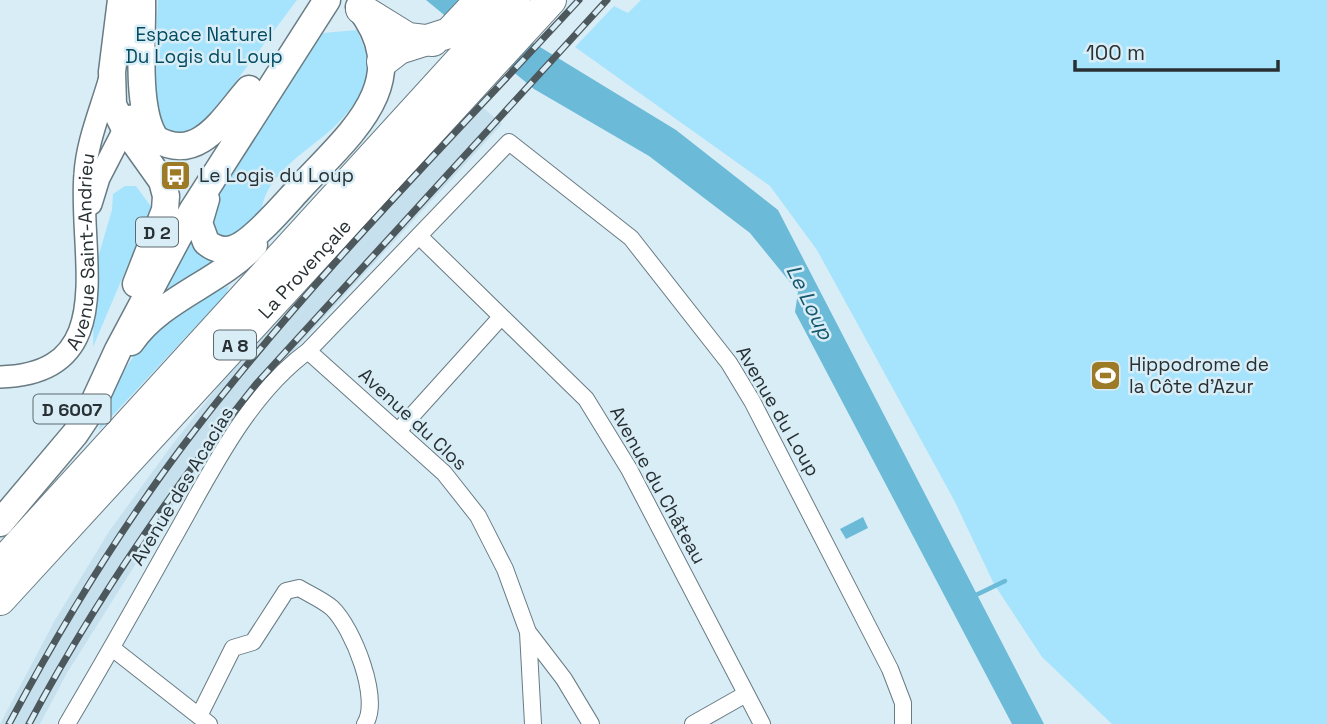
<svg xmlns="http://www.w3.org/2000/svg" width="1327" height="724" font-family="'Space Grotesk',sans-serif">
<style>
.built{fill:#c6e1ed}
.green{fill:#a6e3fc}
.water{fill:#6bbad8}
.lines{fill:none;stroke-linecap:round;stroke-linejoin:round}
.stream{stroke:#6bbad8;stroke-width:4.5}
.minor-casing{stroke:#697b83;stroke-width:18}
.tertiary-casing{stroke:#697b83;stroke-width:24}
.primary-casing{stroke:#697b83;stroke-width:29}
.motorway-casing{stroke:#697b83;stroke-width:32}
.minor{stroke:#fff;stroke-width:16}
.tertiary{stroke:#fff;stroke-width:21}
.primary{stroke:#fff;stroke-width:26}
.motorway{stroke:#fff;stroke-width:30}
.rail-casing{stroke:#4d585c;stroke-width:7}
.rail{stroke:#d9edf6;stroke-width:4.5;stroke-dasharray:13;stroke-linecap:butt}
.labels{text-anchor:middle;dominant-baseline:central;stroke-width:5;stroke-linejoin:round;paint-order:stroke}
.shield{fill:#d9edf6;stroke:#5d696e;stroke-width:2}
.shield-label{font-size:18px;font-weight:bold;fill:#283033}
.park-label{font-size:19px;fill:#034b60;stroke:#d9edf6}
.poi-label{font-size:19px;fill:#283033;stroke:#d9edf6;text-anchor:start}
.street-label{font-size:19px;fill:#283033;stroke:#d9edf6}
.water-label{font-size:21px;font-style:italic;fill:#15566c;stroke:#d9edf6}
</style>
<rect width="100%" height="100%" fill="#d9edf6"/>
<!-- built -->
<path class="built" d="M474,100L502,124L298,346L216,444L169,511L67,673L40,724H0L55,620L110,530L172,445L239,360Z"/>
<!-- green -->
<path class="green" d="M158,0H297L198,132L169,134C148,107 157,35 158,0Z
M641,0H1327V724H1112L1042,657L994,584L954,500L817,250L770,186L575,47L614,6L628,13Z
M357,30L374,72C365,91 348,114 332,129C305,153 261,177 261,217L239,239H221L209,227L206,213L270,108L323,33Z
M125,186H136L152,208L93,347L95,268L112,210L113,194Z
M187,240L226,267L161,295Z
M229,286L226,294L99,430C107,394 134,348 163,324C182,307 206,296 229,286Z"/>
<!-- water -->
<path class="water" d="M426,0H463L676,130L778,210L1044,724H1012L795,312L798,292L750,233L649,156L534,89Z
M863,517L868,528L846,539L840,529Z"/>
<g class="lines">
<!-- stream -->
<path class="stream" d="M976,595L1005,581"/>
<defs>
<path id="minor" d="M419,236L586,399L629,469L762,724
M308,351L444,473L478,516L505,569L528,632L533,724
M399,430L501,317
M528,632L564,679L591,724
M112,648L209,724
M199,716L233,648L253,642L286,591L299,588C309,594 323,600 332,608C353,628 381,699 365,724
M67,724C102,665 136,605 170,544C208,478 245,397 308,351L509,142L631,238L729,363L752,401L890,669L903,703V724
M693,724L746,694"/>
<g id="tertiary">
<path d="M91,204L99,178L131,116"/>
<path id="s1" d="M0,377C122,374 78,256 85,174C87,142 100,112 109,81"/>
</g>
<path id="primary" d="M121,0L112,72L113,105L125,129L162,181L166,196L165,210L136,284
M142,0C143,36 135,111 156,139C199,164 224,117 249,89
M206,199L199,223L206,242C214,249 225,252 235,248C254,241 284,205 298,190C347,136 418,83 359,7
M131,342C160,299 219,283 254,245
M0,523L75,434L89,413L118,350L192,211L327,0"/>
<g id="motorway">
<path d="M361,9L408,38L433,41"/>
<path d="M382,62L399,49L449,33L480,0"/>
<path d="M0,565L515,0"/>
<path id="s2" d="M0,600L551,0"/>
</g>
</defs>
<!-- minor casing -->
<use href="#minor" class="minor-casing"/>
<!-- tertiary casing -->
<use href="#tertiary" class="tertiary-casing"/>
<!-- primary casing -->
<use href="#primary" class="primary-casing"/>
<!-- motorway casing -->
<use href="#motorway" class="motorway-casing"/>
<!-- minor -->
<use href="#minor" class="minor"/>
<!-- tertiary -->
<use href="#tertiary" class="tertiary"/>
<!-- primary -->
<use href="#primary" class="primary"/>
<!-- motorway -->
<use href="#motorway" class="motorway"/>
<defs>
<path id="rail" d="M9,724C64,621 124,522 195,430C312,278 449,141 579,0
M29,724C94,602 171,490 257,383L607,0"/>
</defs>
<!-- rail casing -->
<use href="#rail" class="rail-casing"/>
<!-- rail -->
<use href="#rail" class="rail"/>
</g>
<!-- icons -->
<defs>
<symbol id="bus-square" viewBox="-11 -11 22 22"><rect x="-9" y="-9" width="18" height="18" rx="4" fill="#9d7a25" stroke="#d9edf6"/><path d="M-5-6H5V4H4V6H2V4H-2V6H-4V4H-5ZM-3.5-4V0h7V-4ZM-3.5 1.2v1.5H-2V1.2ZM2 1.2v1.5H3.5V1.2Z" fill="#fff"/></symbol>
<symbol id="stadium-square" viewBox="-11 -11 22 22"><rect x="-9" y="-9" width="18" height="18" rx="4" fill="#9d7a25" stroke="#d9edf6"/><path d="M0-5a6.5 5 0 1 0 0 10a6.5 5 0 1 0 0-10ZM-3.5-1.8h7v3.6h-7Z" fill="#fff"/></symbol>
</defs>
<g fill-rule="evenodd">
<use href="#bus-square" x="158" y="158" width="35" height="35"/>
<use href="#stadium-square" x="1088" y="358" width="35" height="35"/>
</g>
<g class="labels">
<!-- shield labels -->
<g class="shield">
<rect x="136" y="217.5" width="42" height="29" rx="5"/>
<rect x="214" y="330.5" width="42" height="29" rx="5"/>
<rect x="33.5" y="394.5" width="77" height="29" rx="5"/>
</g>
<g class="shield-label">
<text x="157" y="232">D 2</text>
<text x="235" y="345">A 8</text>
<text x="72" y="409">D 6007</text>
</g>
<!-- park labels -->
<g class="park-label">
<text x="204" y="34">Espace Naturel<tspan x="204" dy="22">Du Logis du Loup</tspan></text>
</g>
<!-- poi labels -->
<g class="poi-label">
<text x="199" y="175">Le Logis du Loup</text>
<text x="1129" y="364">Hippodrome de<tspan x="1129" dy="22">la Côte d'Azur</tspan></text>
</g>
<!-- street labels -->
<g class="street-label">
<text stroke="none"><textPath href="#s1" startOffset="178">Avenue Saint-Andrieu</textPath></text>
<text stroke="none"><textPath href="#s2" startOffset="450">La Provençale</textPath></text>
<text transform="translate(778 411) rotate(60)">Avenue du Loup</text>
<text transform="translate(413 419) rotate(43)">Avenue du Clos</text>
<text transform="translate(658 485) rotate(61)">Avenue du Château</text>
<text transform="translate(182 486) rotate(-59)">Avenue des Acacias</text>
</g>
<!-- water labels -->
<g class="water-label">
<text transform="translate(810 302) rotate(64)">Le Loup</text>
</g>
</g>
<!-- scale -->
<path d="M1075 60v10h203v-10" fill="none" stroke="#283033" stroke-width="3.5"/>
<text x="1086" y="60" font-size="21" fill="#283033" stroke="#d9edf6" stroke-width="5" paint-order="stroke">100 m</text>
</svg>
